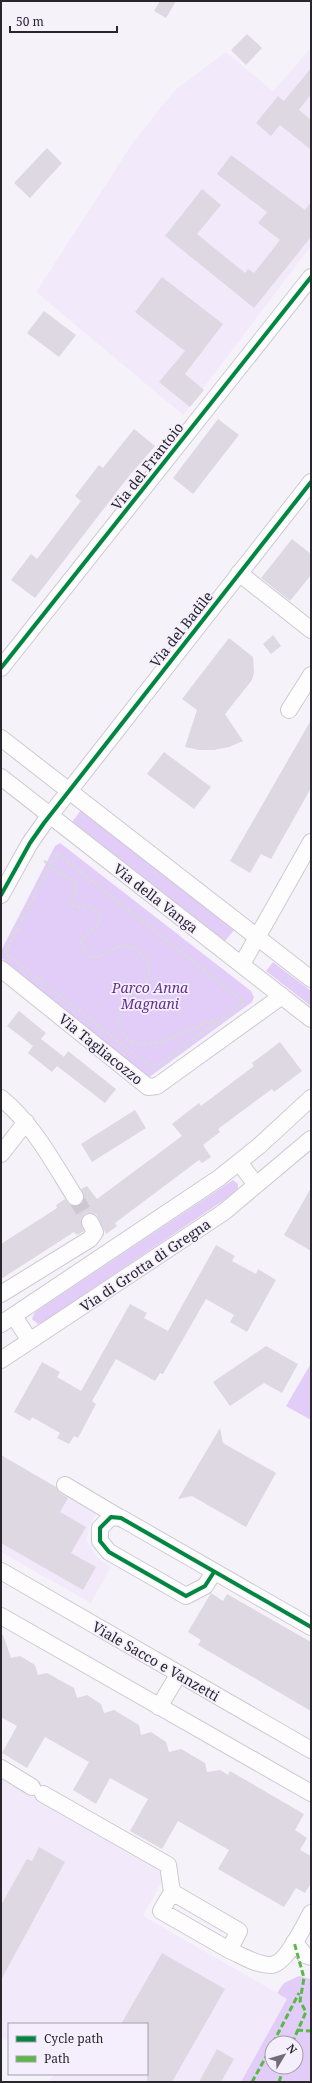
<svg xmlns="http://www.w3.org/2000/svg" width="312" height="2083" font-family="'Noto Serif',serif">
<style>
.built{fill:#f2eafb}
.green{fill:#e1cdf8;fill-rule:evenodd}
.building{fill:#ddd8e2}
.lines{fill:none;stroke-linecap:round;stroke-linejoin:round}
.minor-tunnel{stroke:#cdc9d1;stroke-width:16;stroke-dasharray:16 8;stroke-linecap:butt}
.minor-casing{stroke:#cdc9d0;stroke-width:18}
.path{stroke:#dad9db;stroke-width:2.5;stroke-dasharray:4 2;stroke-linecap:butt}
.minor{stroke:#fefdfe;stroke-width:16}
.quiet{stroke:#58b947;stroke-width:3;stroke-dasharray:6 3;stroke-linecap:butt}
.cycleway-casing{stroke:#f5effd;stroke-width:6}
.cycleway{stroke:#00873e;stroke-width:4}
.labels{text-anchor:middle;dominant-baseline:central;stroke-width:3.5;stroke-linejoin:round;paint-order:stroke}
.street-label{font-size:14px;fill:#29262c;stroke:#f5effd}
.park-label{font-size:14px;font-style:italic;fill:#63308f;stroke:#f5effd}
</style>
<rect width="100%" height="100%" fill="#f6f2fa"/>
<!-- built -->
<path class="built" d="M311,48V246L183,415L36,292L134,141L175,90L226,52L273,91Z
M1,1457L96,1514L89,1527L87,1541L98,1558L111,1567L91,1603L1,1552Z
M1,1778L162,1869L165,1876L143,1916L288,1999L241,2082H49L54,2074H147V2024H9V2042L1,2038Z"/>
<!-- green -->
<path class="green" d="M81,810L234,930L225,941L72,822Z
M60,843L251,991L254,997L252,1002L148,1078L1,958V951L55,846Z
M273,962L311,991V1006L266,971Z
M233,1180L238,1184V1188L233,1194L46,1320L38,1324L32,1319L35,1312Z
M310,1365H311V1420L286,1406Z
M299,1976L311,1979V2082H241L287,1999L277,1993L284,1983ZM272,2043H296V2067H272Z"/>
<!-- building -->
<path class="building" d="M160,1H176L166,18L154,11Z
M247,34L262,48L246,65L231,50Z
M311,68V94L299,110L311,120V150L280,125L271,136L256,123L278,96L284,101Z
M47,148L62,163L30,198L14,183Z
M231,155L305,210L311,202V237L254,308L165,236L202,189L221,205L197,234L245,273L248,269L254,273L280,240L258,223L267,212L217,174Z
M162,277L223,324L185,374L204,390L190,407L159,382L185,351L135,312Z
M44,311L76,335L59,357L27,333Z
M218,419L239,435L193,494L173,478Z
M134,429L155,446L129,476L35,598L11,580L31,554L37,559L81,501L75,496L99,465L103,468Z
M292,539L311,554V575L290,601L261,578Z
M273,635L281,646L271,654L263,644Z
M229,638L253,657L254,673L252,680L225,714L243,741L229,747L214,750H199L185,747L197,710L182,699Z
M311,720V788L271,859L261,854L250,873L230,861Z
M164,752L211,787L194,809L147,774Z
M19,1011L46,1033L41,1039L64,1057L68,1051L116,1089L105,1103L57,1066L52,1072L28,1053L33,1046L7,1026Z
M280,1042L302,1071L274,1092L272,1089L218,1129L220,1132L203,1145L211,1157L202,1163L199,1160L115,1223L117,1226L106,1234L96,1214L90,1213L85,1214L81,1221L84,1231L77,1235L74,1232L1,1279V1244L57,1208L56,1205L65,1199L71,1206L80,1205L84,1197L81,1189L87,1186L97,1199L182,1136L172,1124L199,1103L201,1106L254,1066L252,1063Z
M135,1110L146,1128L92,1162L81,1144Z
M311,1188V1251L284,1235Z
M216,1245L235,1256L232,1261L256,1274L258,1269L276,1280L247,1332L230,1322L234,1315L206,1299L163,1374L160,1373L155,1381L116,1359L92,1401L96,1404L78,1438L74,1436L69,1444L57,1438L60,1433L32,1417L30,1421L14,1412L42,1362L60,1372L57,1377L81,1391L130,1304L147,1313L144,1318L168,1331Z
M266,1346L298,1364L282,1393L264,1383L230,1406L213,1382Z
M220,1428L223,1443L276,1473L246,1527L192,1496L178,1499Z
M1,1455L56,1487L60,1493L68,1498L60,1512L86,1527L71,1553L96,1567L83,1590L1,1543Z
M211,1593L223,1601L227,1594L311,1642V1711L198,1645L201,1640L188,1632Z
M1,1635H3L11,1658L20,1656L35,1665L38,1675L47,1673L74,1688L77,1698L87,1695L101,1704L104,1713L114,1710L139,1725L141,1735L151,1732L166,1742L169,1752L181,1749L205,1763L207,1772L220,1770L228,1775L230,1771L304,1814L295,1830L307,1838L300,1850L311,1856V1883L305,1893L296,1888L284,1907L218,1869L229,1850L178,1821L162,1849L130,1831L148,1799L110,1778L96,1804L73,1790L89,1762L45,1737L27,1768L2,1753L17,1726L1,1717Z
M39,1847L65,1862L1,1980V1905L27,1859L32,1861Z
M162,1953L225,1989L172,2082H147V2024H121Z
M217,2049L234,2059L221,2082H199Z"/>
<g class="lines">
<!-- minor-tunnel -->
<path class="minor-tunnel" d="M75,1197L90,1222"/>
<defs>
<path id="minor" d="M239,573L311,630
M1,668L311,277
M289,710L311,675
M1,738L311,979
M1,777L311,1019
M1,895L30,843L44,823L311,482
M242,964L311,842
M1,969L148,1087L157,1086L282,996
M1,1098C33,1124 53,1162 75,1197
M1,1154L26,1122
M239,1162L256,1185
M1,1294L90,1239L95,1232L90,1222
M14,1316L30,1341
M1,1324L219,1178L259,1146L311,1098
M1,1360L224,1212L311,1139
M65,1485L122,1519
M1,1571L311,1750
M214,1572L205,1586L186,1596L109,1552L100,1541V1528L111,1517L121,1518L311,1627
M1,1616L311,1793
M159,1707L178,1675
M1,1768L32,1787
M43,1794L168,1865L172,1892L161,1911L229,1950L239,1931L172,1892
M294,1942L305,1955L311,1957
M229,1950C241,1955 256,1965 270,1965C285,1966 304,1926 311,1913"/>
</defs>
<!-- minor casing -->
<use href="#minor" class="minor-casing"/>
<!-- path -->
<path class="path" d="M57,853L244,1002L153,1069L5,953Z
M44,861L74,882L77,887L72,901L74,907H91L99,913C103,929 87,930 81,942L85,954C103,968 122,927 144,957C169,991 98,999 124,1035C142,1059 186,1030 208,1022L214,1020L216,1024"/>
<!-- minor -->
<use href="#minor" class="minor"/>
<!-- quiet -->
<path class="quiet" d="M297,2030L311,2031
M273,2043L299,1993
M292,2043L306,2012L300,2001L304,1978L294,1942
M252,2082L272,2046
M279,2082L284,2067"/>
<defs>
<path id="cycleway" d="M1,668L311,277
M1,895L30,843L44,823L311,482
M214,1572L205,1586L186,1596L109,1552L100,1541V1528L111,1517L121,1518L311,1627"/>
</defs>
<!-- cycleway casing -->
<use href="#cycleway" class="cycleway-casing"/>
<!-- cycleway -->
<use href="#cycleway" class="cycleway"/>
</g>
<g class="labels">
<!-- street labels -->
<g class="street-label">
<text transform="translate(147 466) rotate(-52)">Via del Frantoio</text>
<text transform="translate(181 629) rotate(-52)">Via del Badile</text>
<text transform="translate(156 898) rotate(38)">Via della Vanga</text>
<text transform="translate(101 1049) rotate(39)">Via Tagliacozzo</text>
<text transform="translate(145 1265) rotate(-34)">Via di Grotta di Gregna</text>
<text transform="translate(156 1661) rotate(30)">Viale Sacco e Vanzetti</text>
</g>
<!-- park labels -->
<g class="park-label">
<text x="150" y="987">Parco Anna<tspan x="150" dy="16">Magnani</tspan></text>
</g>
</g>
<!-- border -->
<rect width="312" height="2083" fill="none" stroke="#29262c" stroke-width="4"/>
<!-- legend -->
<rect x="8" y="2023" width="140" height="52" fill="#f5effd" stroke="#a39fa9"/>
<rect x="16" y="2036" width="20" height="6" fill="#00873e" stroke="#a39fa9"/>
<text x="44" y="2043" font-size="12" fill="#29262c">Cycle path</text>
<rect x="16" y="2056" width="20" height="6" fill="#58b947" stroke="#a39fa9"/>
<text x="44" y="2063" font-size="12" fill="#29262c">Path</text>
<!-- north arrow -->
<g transform="translate(284 2055) rotate(52)"><circle r="19" fill="#f5effd" stroke="#a39fa9"/>
<path d="M0-3L7 15L0 10L-7 15Z" fill="#716d74"/>
<text y="-6" font-size="11" font-weight="bold" text-anchor="middle" fill="#29262c">N</text>
</g>
<!-- scale -->
<path d="M10 26v6h107v-6" fill="none" stroke="#29262c" stroke-width="2"/>
<text x="16" y="26" font-size="12" fill="#29262c" stroke="#f5effd" stroke-width="3" paint-order="stroke">50 m</text>
</svg>
